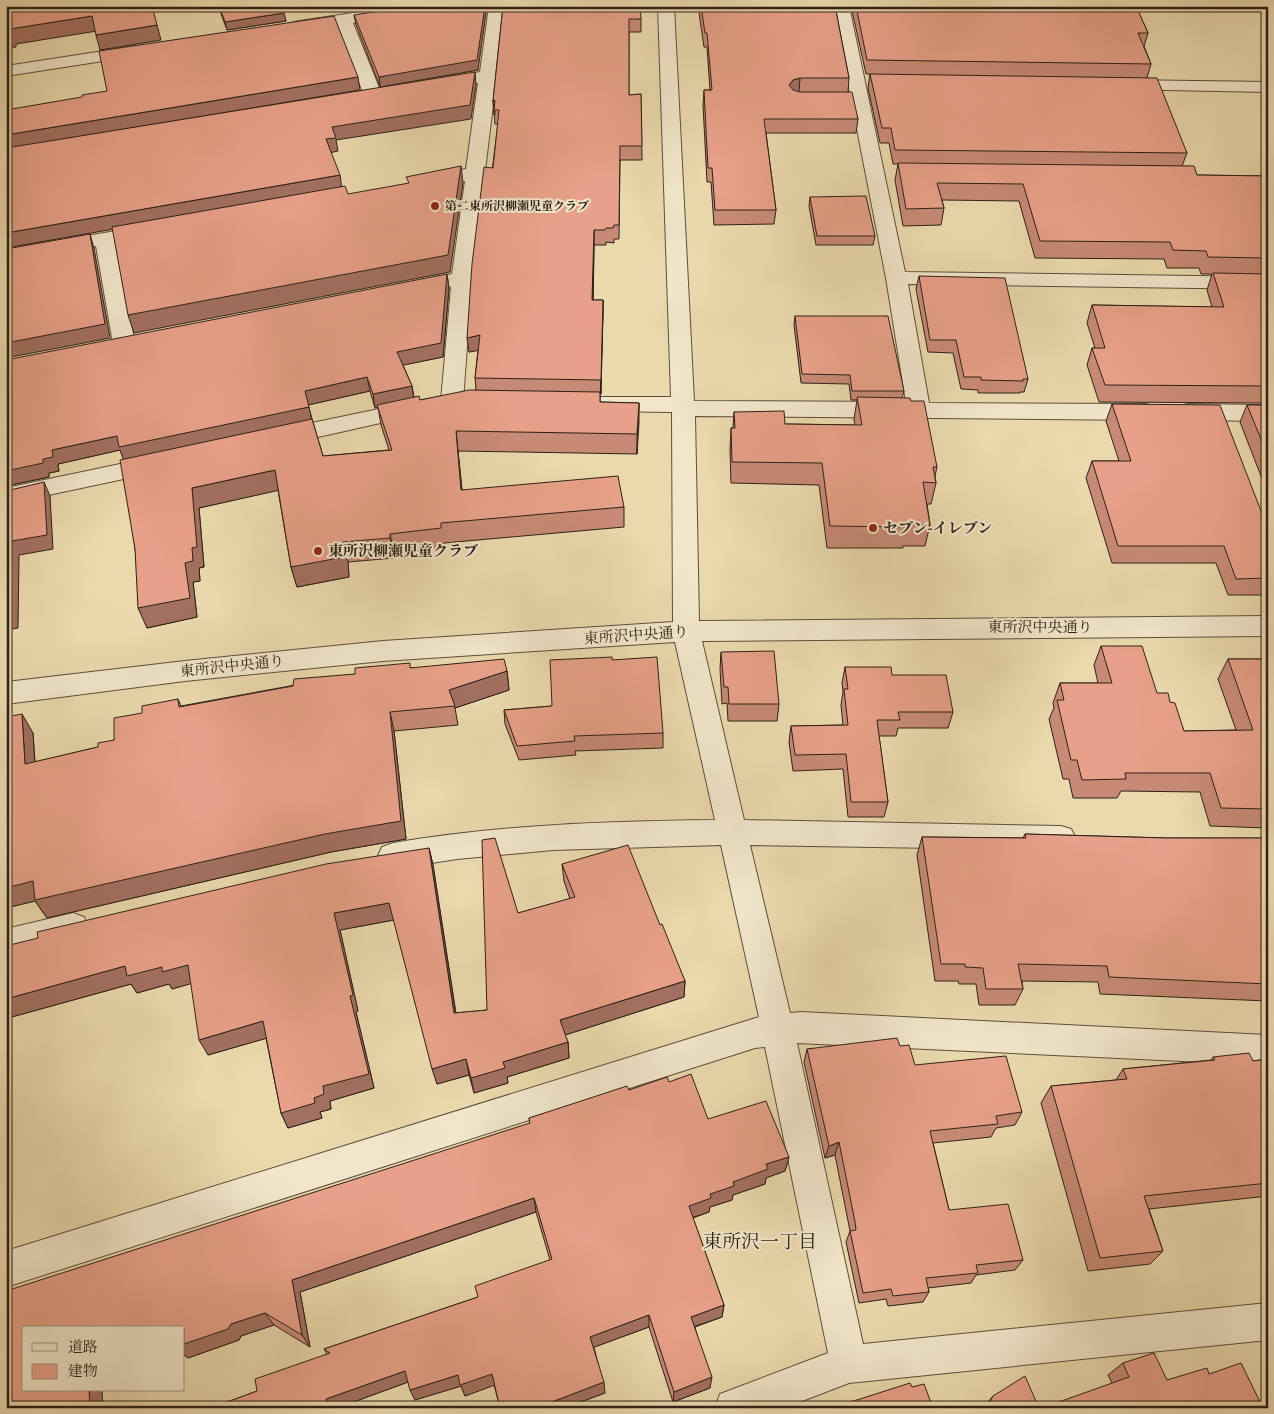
<svg xmlns="http://www.w3.org/2000/svg" width="1274" height="1414" font-family="Alegreya,'Noto Serif JP',serif">
<style>
.lines{fill:none;stroke-linecap:round;stroke-linejoin:round}
.minor-casing{stroke:#5d4e3d;stroke-width:2}
.minor{fill:#f1e6ca;fill-rule:evenodd}
.wall{fill:#c78a76;stroke:#2e2018;fill-rule:evenodd}
.shaded-wall{fill:#a27060;stroke:#2e2018}
.building{fill:#e7a089;stroke:#2e2018}
.poi-dot{fill:#8f2418;stroke:#f1e6ca;stroke-width:2}
.labels{text-anchor:middle;dominant-baseline:central;stroke-width:4;stroke-linejoin:round;paint-order:stroke}
.far-poi-label{font-size:12px;font-weight:bold;fill:#2e2018;stroke:#f1e6ca;text-anchor:start}
.poi-label{font-size:15px;font-weight:bold;fill:#2e2018;stroke:#f1e6ca;text-anchor:start}
.street-label{font-size:15px;fill:#2e2018;stroke:#f1e6ca}
.near-neighbourhood-label{font-size:19px;fill:#2e2018;stroke:#f1e6ca}
</style>
<rect width="100%" height="100%" fill="#ead9ad"/>
<filter id="stains"><feTurbulence type="fractalNoise" baseFrequency=".004" numOctaves="4"/><feColorMatrix values="0 0 0 0 .2 0 0 0 0 .09 0 0 0 0 .02 0 0 0 .5 -.17"/></filter>
<radialGradient id="worn" r=".72"><stop offset=".6" stop-color="#630" stop-opacity="0"/><stop offset="1" stop-color="#630" stop-opacity=".3"/></radialGradient>
<g class="lines">
<defs>
<path id="minor" d="M399,6H443L441,10L435,11L353,23L382,95L379,99L373,100L367,99L364,95L337,26L300,31L294,30L292,26L294,22L300,21Z
M489,6H505L472,278L463,401L460,406L452,408L444,406L441,401L451,287L413,294L406,292L402,288L406,284L452,274L465,181L426,188L419,186L416,182L419,178L466,169L478,83L439,89L433,88L430,84L433,80L439,79L480,72Z
M658,6H674L694,401L906,402L886,278L833,6H849L905,272L1268,277V289L908,284L929,403L1146,404L1154,407L1157,412L1154,417L1146,420L695,416L699,621L1268,616V636L702,641L744,820L1061,826L1071,829L1076,838L1071,847L1061,850L750,845L790,1013L801,1012L1268,1035V1065L797,1043L863,1344L1268,1303V1340L849,1383L784,1408H715L720,1394L828,1353L765,1047L755,1048L6,1287V1251L759,1017L721,845L553,850L457,859L393,869L382,865L378,856L382,847L393,843C499,825 607,821 715,820L675,642L383,661L185,681L6,704V682L185,661L383,641L673,622L672,412L601,411L593,409L590,404L593,399L601,397H671Z
M136,46L142,47L145,51L142,55L6,76V66Z
M1122,80L1268,82V92L1116,89L1113,85L1116,81Z
M150,225L157,227L160,231L157,235L116,243L135,344L132,349L124,351L116,349L113,344L96,246L6,262V250Z
M417,401L425,403L428,408L425,413L278,446L270,444L266,438L270,432L278,430Z
M1187,404L1268,405V421L1187,420L1179,417L1176,412L1179,407Z
M158,456L166,458L170,464L166,470L6,504V488Z
M73,913L84,917L88,927L84,937L6,957V929Z"/>
</defs>
<!-- minor casing -->
<use href="#minor" class="minor-casing"/>
<!-- minor -->
<use href="#minor" class="minor"/>
</g>
<!-- wall -->
<path class="wall" d="M218,6H281L286,21L227,30Z
M503,6L641,19V32H629V95L641,94L642,160H620L619,239H614V243L606,242V245H594L593,300H603V314L600,402L639,403L637,454L458,451L462,490L624,507V527L444,543L445,547L394,554V558L348,562L349,577L297,587L291,567L278,490L199,508L204,567L199,568L200,581L193,582L197,617L147,628L135,549L124,459L120,450L58,464L59,471L49,473V477L6,486L447,274L449,288L443,357L403,365L412,386L414,397L420,400L476,390L475,378L478,350L469,352L498,124H495L493,101ZM370,391L375,408L378,407L381,425L389,450L323,456L308,405Z
M698,6H835L849,78L848,92L858,119L856,133H766L776,210L774,224L714,225L711,182H707L703,105L704,90H710L707,47H704Z
M851,6H1136L1148,33L1144,46L1151,64L1147,78L1187,153L1182,166L1197,175L1268,176V403L1099,402L1087,365L1092,348H1095L1087,323L1092,305L1212,307L1207,290L1212,274H1201L1199,268H1167L1164,259L1035,258L1019,201L942,200L944,208L941,225L903,226L895,180L898,164H893L889,143H880L868,88L870,74H866Z
M354,15L478,70L380,87L356,25Z
M810,197L875,236L873,245H816L809,206Z
M919,276L1028,379L1024,392H1020V393H978V390L961,389L953,353L928,352L916,289Z
M795,316L904,391L902,398L911,401L937,467L935,476L936,483L931,504H927L930,525L925,546H903V548H827L819,485L731,483L730,450L731,428H733L734,412L785,424L855,425L854,419L857,400H851L849,384L801,383L794,325Z
M1112,404L1263,516L1268,523V595H1228L1216,563H1112L1086,478L1092,461H1119L1106,421Z
M1247,405H1268V494L1240,422Z
M1101,646L1157,693L1170,702L1184,731L1236,730L1218,679L1228,659H1268V828L1210,826L1200,792L1121,791L1117,798H1073L1069,779H1063L1049,719L1054,708L1053,703L1060,683H1098L1094,665Z
M721,652L779,704L777,721H728L727,703L722,704L720,669Z
M612,660L663,733V748L575,751L576,755L519,760L505,724L504,710L552,706Z
M845,667L892,675L953,712L948,728H898L896,736H879L888,802L884,817H848L843,769L793,771L789,742L791,726L843,725L841,705L843,692L842,683Z
M411,668L507,671L509,690L455,708L458,725L394,731L406,839L331,852L47,918L35,901L6,908V717L33,733L35,762L98,747L114,740L142,713L178,699L181,706L355,674Z
M1025,834L1166,838H1268V1001L1100,994L1098,982L1022,981L1023,989L1015,1005H979L976,984H959L958,981H935L917,855L922,837L1023,838Z
M429,848L433,865L456,1013L487,1010L518,913L570,899L564,881L562,864L660,925L685,981L684,997L565,1035L568,1042L569,1058L507,1077L508,1083L474,1093L469,1075L437,1084L394,920L340,930L358,1011L356,1012L374,1088L330,1101L331,1109L320,1112L322,1118L288,1128L281,1113L266,1038L208,1055L191,983L172,989L169,984L137,993L131,984L8,1018Z
M900,1046L915,1065L1022,1112L1015,1125L996,1128L991,1137L933,1143L949,1210L1023,1260L1015,1270L976,1275L971,1283L928,1288L929,1292L923,1302L888,1306L886,1299L859,1303L846,1242L850,1231L835,1155L825,1158L804,1062L807,1049Z
M1213,1057L1253,1061L1268,1059V1196L1149,1209L1163,1251L1150,1264L1088,1271L1041,1103L1051,1086L1116,1080L1123,1069L1211,1060Z
M669,1082L708,1119L789,1157L785,1171L766,1178L765,1184L733,1195L732,1200L710,1207L709,1212L693,1218L724,1305L722,1317L695,1327L710,1388L673,1402L649,1327L594,1347L605,1393L564,1408H500L494,1385L465,1396L461,1386L415,1400L408,1382L337,1408H211L257,1391L327,1354L324,1349L478,1297L550,1260L536,1212L300,1292L310,1347L274,1325L241,1336L239,1340L188,1358L184,1355V1328L9,1408L530,1123L529,1118L629,1090Z
M1123,1363L1167,1380L1209,1374L1263,1408L1112,1383L1108,1375Z
M993,1396L1039,1408H983Z"/>
<!-- shaded-wall -->
<path class="shaded-wall" d="M485,6H487L478,70L380,87L379,77Z
M284,13L286,21L227,30L225,22Z
M92,16L97,31L16,44V47L6,48V32L10,29Z
M157,25L161,40L100,50L96,35Z
M475,72L476,85L471,119L336,140L338,151L329,153L326,139L332,127Z
M358,77L360,90L6,149V135Z
M800,78L799,92L792,94L789,85L793,80Z
M495,100V115H494L493,101Z
M461,166L463,183L450,272L134,333L128,315Z
M340,175L342,189L6,248V233Z
M594,230V245L593,314L592,300Z
M90,234L94,248L110,338L6,358V343Z
M447,274L449,288L443,357L399,366L397,352Z
M603,300V314L601,394V380Z
M480,335L481,350L469,352L467,338Z
M367,377L370,391L308,405L305,391Z
M412,386L414,400L375,408L373,394Z
M639,403V423L637,454V434Z
M309,407L312,421L124,461L120,450L58,464L59,471L49,473V477L6,486V471L43,459L52,450L117,436Z
M456,431L458,451L464,510L461,490Z
M275,470L280,490L199,508L204,567L199,568L200,581L193,582L197,617L147,628L138,608L185,563L192,548V488Z
M44,482L50,496L53,549L19,555L18,628L6,630V615L12,541Z
M390,534L394,554V558L390,538Z
M343,542L348,562L349,577L297,587L291,567Z
M507,671L509,690L455,708L449,690Z
M390,712L394,731L406,839L331,852L47,918L35,901L6,908V888Z
M22,714L33,733L36,783L25,764Z
M429,848L433,865L458,1029L454,1013Z
M389,903L394,920L340,930L358,1011L356,1012L374,1088L330,1101L331,1109L320,1112L322,1118L288,1128L281,1113L314,1098L323,1086L350,996L334,913Z
M188,965L197,982L172,989L169,984L137,993L131,984L8,1018L6,1016V999L125,966L162,967Z
M685,981L684,997L562,1036L560,1020Z
M263,1021L271,1037L208,1055L199,1040Z
M568,1042L569,1058L507,1077L508,1083L474,1093L471,1078L503,1062Z
M466,1059L469,1075L437,1084L432,1069Z
M839,1142L835,1155L825,1158L829,1146Z
M789,1157L785,1171L766,1178L765,1184L733,1195L732,1200L710,1207L709,1212L688,1219L689,1206L710,1194L766,1164Z
M534,1198L536,1212L300,1292L310,1347L302,1335L292,1280Z
M724,1305L722,1317L690,1328L691,1317Z
M265,1313L274,1325L241,1336L239,1340L188,1358L184,1354V1344L231,1324Z
M649,1315V1327L592,1348L590,1337Z
M405,1371L411,1381L337,1408H328L326,1399Z
M492,1374L495,1385L465,1396L461,1386L415,1400L410,1390L458,1375Z
M712,1377L710,1388L673,1402L674,1392Z
M604,1382L605,1393L564,1408H536Z
M89,1390H102L103,1408H90Z
M196,1403L201,1408H197Z"/>
<!-- building -->
<path class="building" d="M6,6H152L157,25L96,35L92,16L10,29L11,32H6Z
M219,6H281L284,13L225,22Z
M412,6H485L477,60L379,77L354,15Z
M503,6H640L641,19H629V95L641,94L642,146H620L619,225H614L613,228H606L605,230H594L592,300H603L601,380L475,378L480,335L467,338L472,264L484,167L493,168L499,110H494L495,100L493,101Z
M701,6H835L849,78H800L793,80L789,85L793,90L800,92H852L858,119H764L776,210H715L712,168H708L704,90H712L707,33H705Z
M856,6H1136L1148,33H1138L1151,64L867,60Z
M334,16L358,77L6,135V110L82,97V95L107,91L99,51Z
M475,72L470,105L332,127L336,138L326,139L340,175L6,233V148Z
M870,74L1157,78L1187,153L895,150L891,128H882Z
M898,163L1194,166L1197,175L1268,176V258L1208,257L1206,251L1173,250L1170,242L1040,241L1023,184L937,183L944,208L906,209Z
M461,166L448,255L128,315L112,227L345,186L348,194L409,183L406,177Z
M866,196L875,236H817L810,197Z
M90,234L105,324L6,343V249Z
M1213,273L1268,274V386L1105,385L1092,348H1105L1092,305L1224,307Z
M447,274L441,343L397,352L412,386L373,394L367,377L305,391L309,407L119,447L117,436L52,450L53,457L43,459V463L6,471V360Z
M919,276L1005,278L1028,379H1023V381L981,380V377H964L956,340H930Z
M795,316H888L904,391H852L850,375L802,374Z
M469,390L600,392V402L639,403L637,434L456,431L461,490L618,476L624,507L441,523V528L390,534V538L343,542L344,557L291,567L275,470L192,488L197,547L192,548L193,561L185,563L190,598L138,608L135,549L120,460L312,419L323,456L392,450L377,405L419,396L420,400Z
M857,397L910,398L911,401H924L937,467H933L936,483L923,482L930,525L907,524V527L830,526L822,463L732,462L731,428H735L734,412L784,411L785,424L862,425Z
M1112,404L1220,405L1263,516L1268,523V578L1236,579L1224,546H1118L1092,461H1131Z
M1247,405H1268V456Z
M44,482L47,535L12,541L10,614L6,615V491Z
M1101,646H1142L1157,693H1168L1170,702L1175,703L1184,731L1253,730L1228,659H1268V809L1221,808L1210,773H1125L1126,779L1082,780L1077,760H1071L1057,700H1064L1060,683H1112Z
M774,651L779,704H729L728,687H724L721,652Z
M612,657V660L657,657L663,733L574,736L575,741L517,746L504,710L552,706L550,660Z
M504,659L507,671L449,690L455,706L390,712L401,821L325,834L35,900L33,881L6,888V717L22,714L25,764L98,747V743L114,740V718L142,713V706L178,699L179,707L293,686L294,679L355,674V668L410,663V668Z
M845,667H891L892,675H946L953,712H898L900,720H877L888,802H851L846,754L795,755L791,726L848,725L844,689H848Z
M1025,834L1166,838H1268V984L1109,977L1107,966L1018,964L1023,989H986L983,968L965,967V964H941L922,837L1026,838Z
M495,838L518,913L575,897L562,864L628,845L660,925L662,924L685,981L560,1020L568,1042L503,1062L505,1068L471,1078L466,1059L432,1069L389,903L334,913L353,995L350,996L369,1074L323,1086L324,1094L314,1098L315,1103L281,1113L263,1021L199,1040L188,965L162,972V967L127,976L125,966L6,999V946L38,938L37,932L326,864L429,848L454,1013L487,1010L482,840Z
M897,1038L900,1046L909,1045L915,1065L1006,1056L1022,1112L996,1116L998,1124L930,1131L949,1210L1008,1204L1023,1260L976,1265L978,1273L926,1278L929,1292L893,1296L891,1289L863,1293L850,1231L856,1230L855,1222L839,1142L829,1146L807,1049Z
M1249,1053L1253,1061L1268,1059V1183L1144,1196L1163,1251L1100,1258L1051,1086L1127,1079L1123,1069L1215,1060L1213,1057Z
M691,1074L708,1119L766,1101L789,1157L766,1164L768,1169L733,1182L734,1186L710,1194L711,1198L689,1206L724,1305L691,1317L712,1377L674,1392L649,1315L590,1337L604,1382L536,1408H500L492,1374L460,1385L458,1375L410,1390L405,1371L326,1399L328,1408H211L257,1391L255,1379L330,1353L324,1349L478,1297L475,1286L552,1259L534,1198L292,1280L302,1335L265,1313L231,1324L228,1329L184,1344V1328H24V1390H89L90,1408H9L6,1367V1291L530,1123L529,1118L627,1086L629,1090L667,1077L669,1082Z
M1154,1353L1167,1380L1207,1368L1209,1374L1241,1363L1263,1408H1042L1129,1377L1123,1363Z
M1025,1376L1039,1408H986L993,1396Z
M910,1383L912,1387L924,1384L933,1408H836L835,1407Z
M196,1403L197,1408H185Z"/>
<!-- markers -->
<g class="poi-dot">
<circle cx="435" cy="206" r="5"/>
<circle cx="873" cy="528" r="5"/>
<circle cx="318" cy="551" r="5"/>
</g>
<g class="labels">
<!-- far-poi labels -->
<g class="far-poi-label">
<text x="445" y="206">第二東所沢柳瀬児童クラブ</text>
</g>
<!-- poi labels -->
<g class="poi-label">
<text x="883" y="528">セブン-イレブン</text>
<text x="328" y="551">東所沢柳瀬児童クラブ</text>
</g>
<!-- street labels -->
<g class="street-label">
<text x="1040" y="627">東所沢中央通り</text>
<text transform="translate(636 635) rotate(-4)">東所沢中央通り</text>
<text transform="translate(232 666) rotate(-6)">東所沢中央通り</text>
</g>
<!-- near-neighbourhood labels -->
<g class="near-neighbourhood-label">
<text x="760" y="1242">東所沢一丁目</text>
</g>
</g>
<!-- margin -->
<rect width="1274" height="1414" fill="none" stroke="#ead9ad" stroke-width="25"/>
<rect x="8" y="8" width="1259" height="1399" fill="none" stroke="#2e2018" stroke-width="2.5"/>
<rect x="12" y="12" width="1249" height="1389" fill="none" stroke="#2e2018"/>
<!-- legend -->
<rect x="22" y="1326" width="162" height="65" fill="#f1e6ca" stroke="#a39783"/>
<rect x="32" y="1343" width="25" height="8" fill="#f1e6ca" stroke="#a39783"/>
<text x="68" y="1352" font-size="15" fill="#2e2018">道路</text>
<rect x="32" y="1364" width="25" height="15" fill="#e7a089" stroke="#a39783"/>
<text x="68" y="1376" font-size="15" fill="#2e2018">建物</text>
<rect width="100%" height="100%" filter="url(#stains)"/>
<rect width="100%" height="100%" fill="url(#worn)"/>
</svg>
